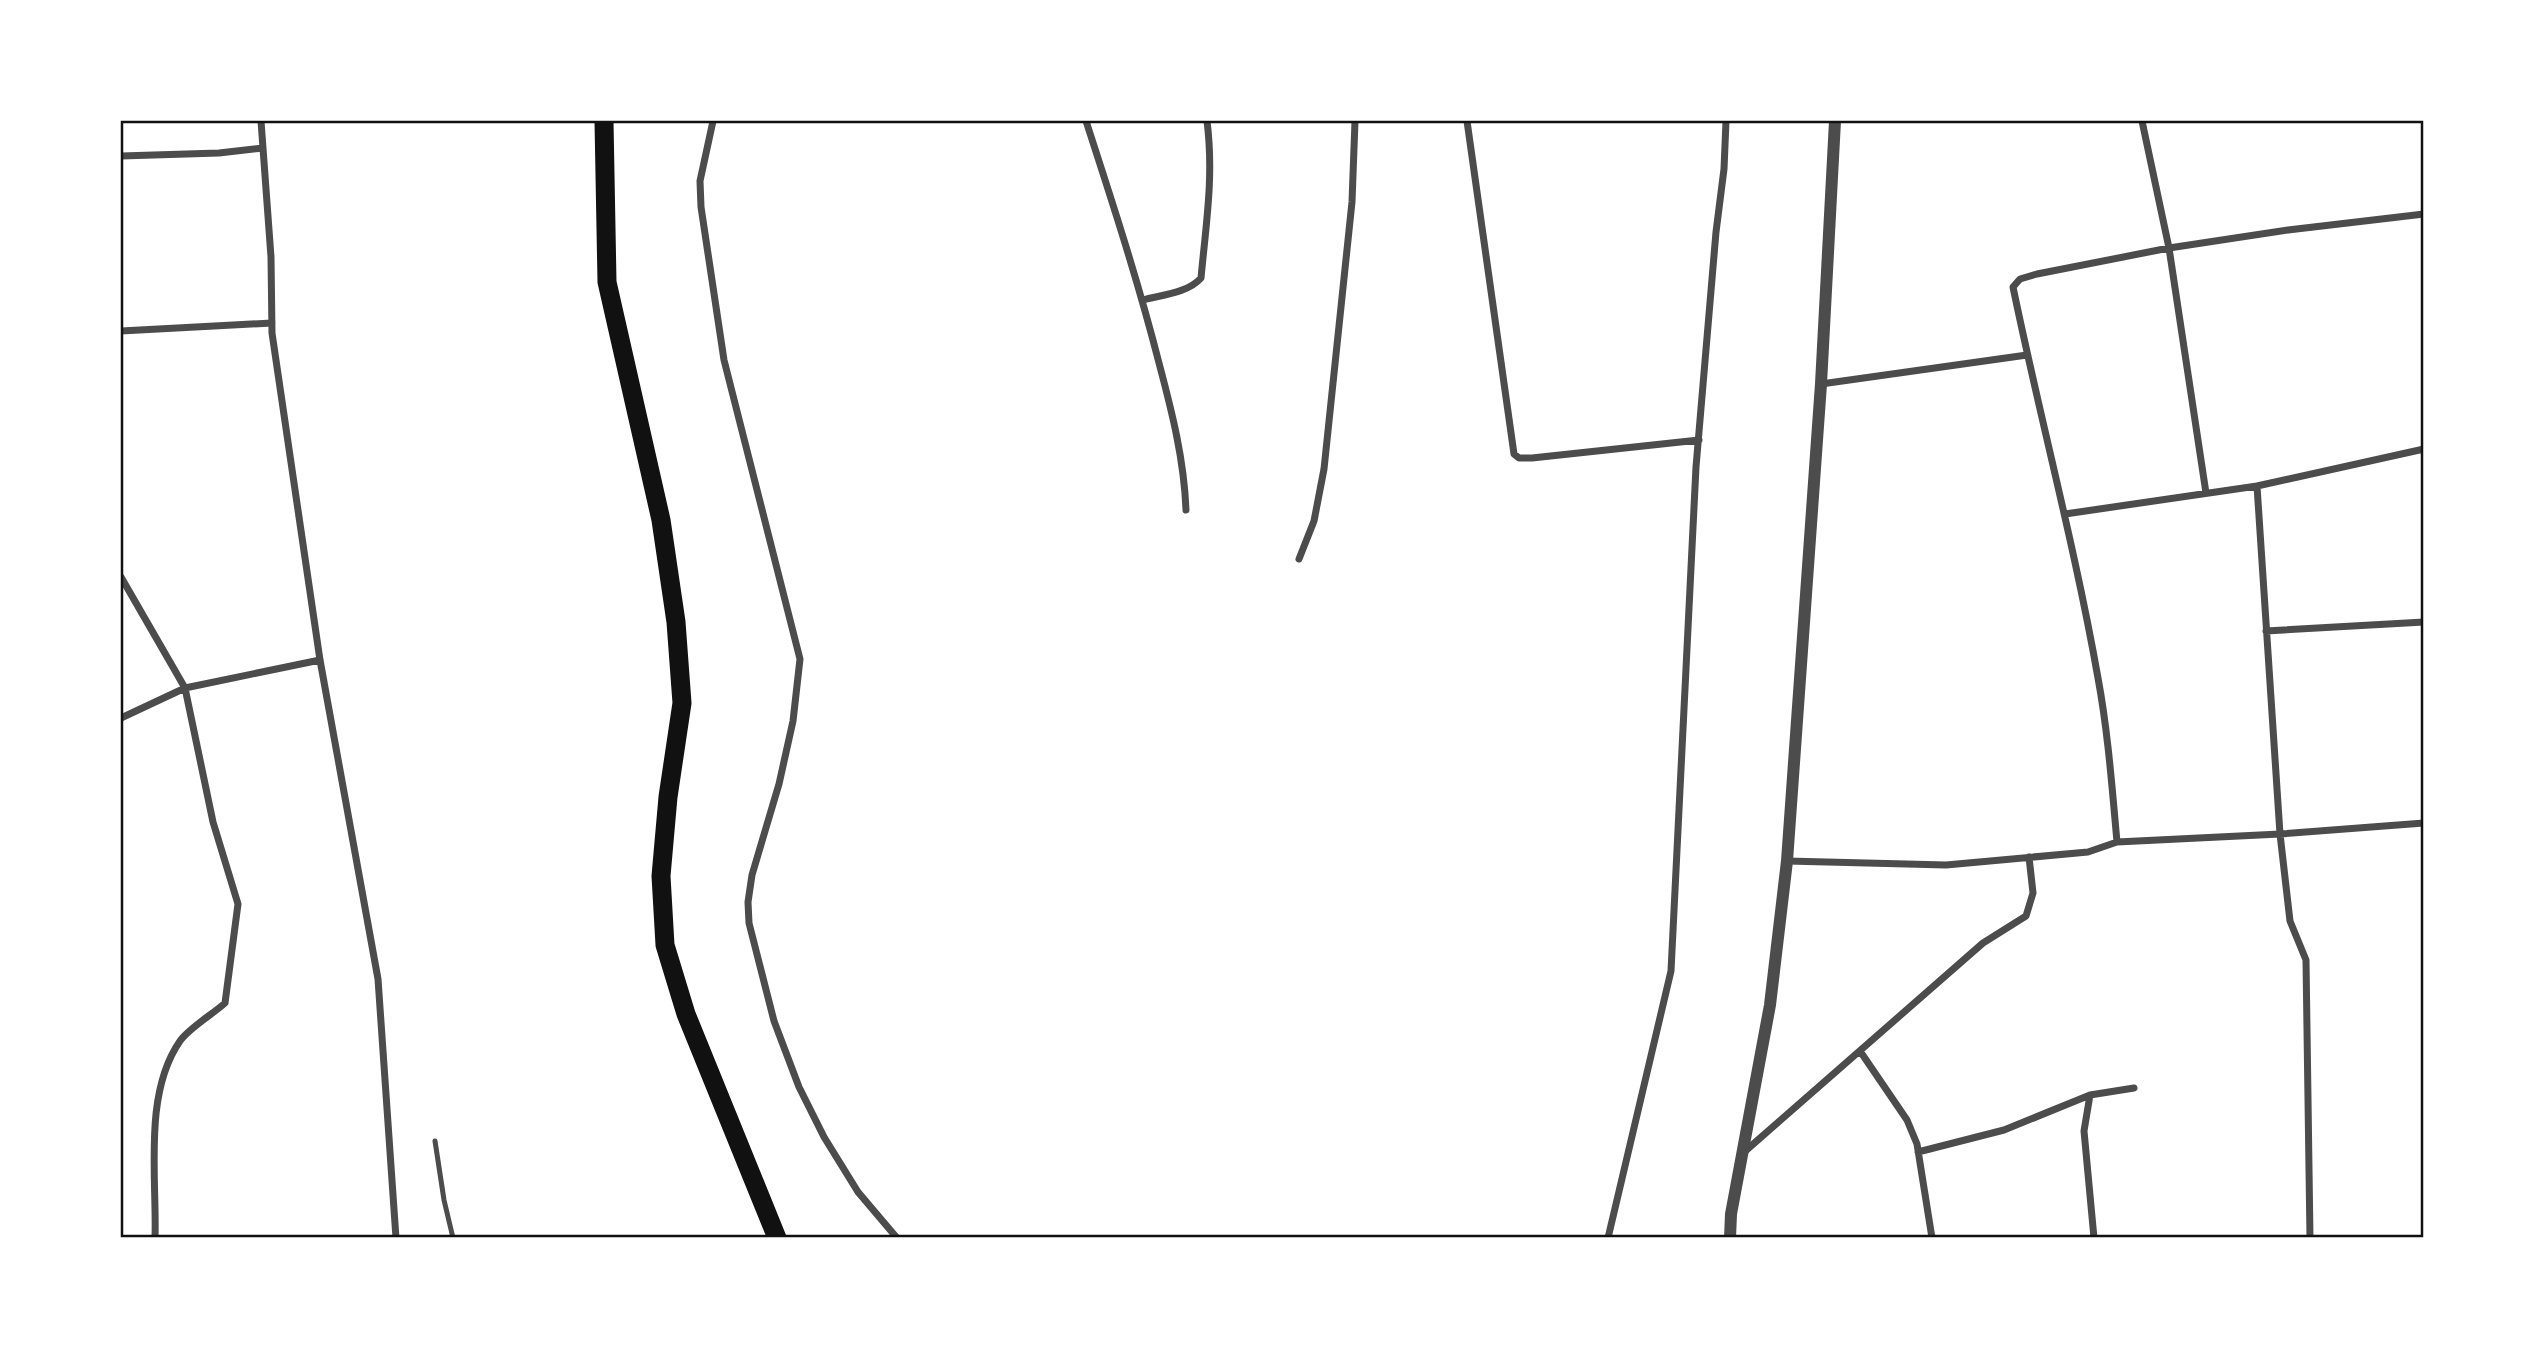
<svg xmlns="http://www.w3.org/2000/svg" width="2545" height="1359" font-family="'PT Sans Narrow',sans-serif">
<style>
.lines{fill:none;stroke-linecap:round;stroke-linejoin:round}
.service{stroke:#4c4c4c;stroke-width:5}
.minor{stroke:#4c4c4c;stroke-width:7}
.tertiary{stroke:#4c4c4c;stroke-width:12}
.trunk{stroke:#111;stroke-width:19}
.neatline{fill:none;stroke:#111;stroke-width:2.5}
</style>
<rect width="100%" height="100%" fill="#fff"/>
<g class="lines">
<!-- service -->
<path class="service" d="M435,1141L444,1200L453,1238"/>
<!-- minor -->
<path class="minor" d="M261,121L271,257L272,333L320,660L378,979L396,1238
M713,121L700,181L701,207L724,360L800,659L793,721L779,784L752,875L748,902L749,923L774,1021L799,1087L824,1137L858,1192L897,1238
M1086,121C1112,201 1138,281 1159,363C1172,412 1184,459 1186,510
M1467,121L1514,454L1519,458H1532L1699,440
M2142,121L2169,248L2206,493
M121,156L219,153L263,148
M1143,300C1161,295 1188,293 1201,278C1206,224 1214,176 1207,121
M121,331L272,323
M1821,384L2027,355
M2257,486L2280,834L2290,921L2306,960L2310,1238
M2065,514L2257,486L2424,449
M1299,559L1314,521L1324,469L1352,202L1355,121
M121,577L185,688L213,822L238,904L225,1003C213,1014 189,1028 180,1041C143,1094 157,1178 155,1238
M2266,631L2424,622
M121,718L185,688L320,660
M2117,842C2112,787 2108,732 2098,678C2075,547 2040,418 2013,287L2020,279L2037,274L2169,248L2288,230L2424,214
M1787,861L1946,865L2088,852L2117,842L2280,834L2424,823
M1860,1051L1907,1120L1917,1144L1932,1238
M2090,1095L2084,1131L2094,1238
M1918,1152L2004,1130L2090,1095L2134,1088
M1743,1153L1983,943L2026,916L2033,893L2029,857
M1608,1238L1671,971L1696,467L1716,232L1724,169L1726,121"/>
<!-- tertiary -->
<path class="tertiary" d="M1730,1238L1731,1214L1770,1005L1787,861L1821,384L1835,121"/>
<!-- trunk -->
<path class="trunk" d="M604,121L607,282L661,520L676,622L682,703L668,797L661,876L665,945L686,1014L777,1238"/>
</g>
<!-- border -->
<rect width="2545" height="1359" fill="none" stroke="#ffffff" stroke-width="245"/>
<rect x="122" y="122" width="2300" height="1114" class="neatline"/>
</svg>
